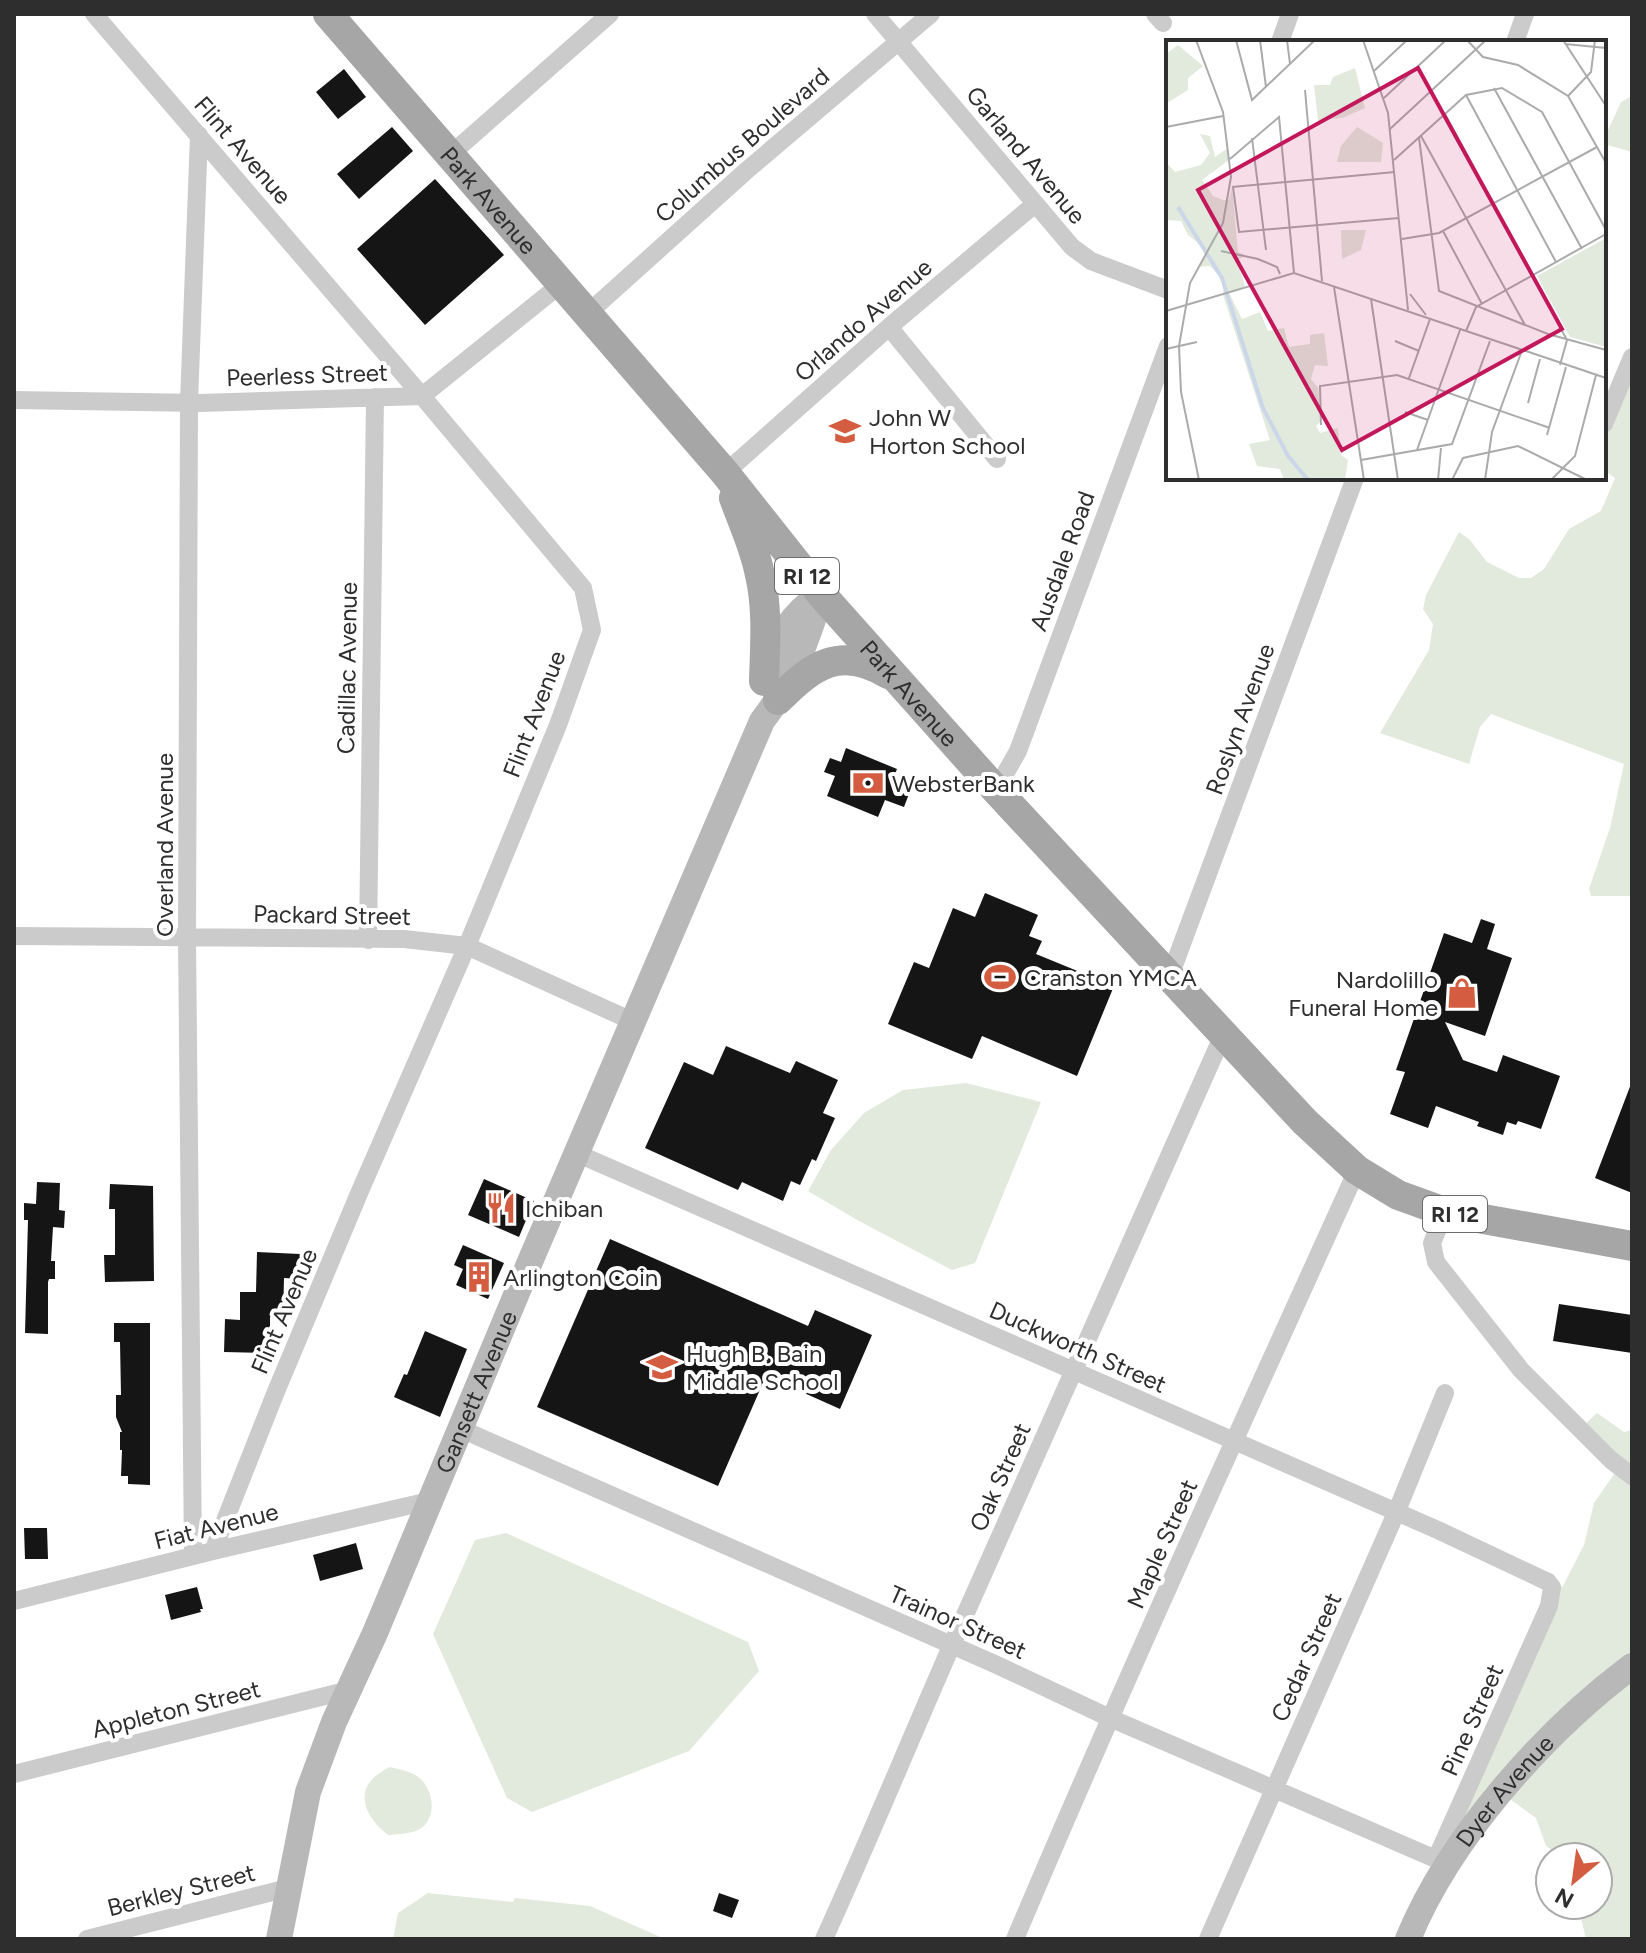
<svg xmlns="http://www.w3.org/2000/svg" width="1646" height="1953" font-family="Figtree,sans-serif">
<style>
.green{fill:#e1eadd}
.building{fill:#151515}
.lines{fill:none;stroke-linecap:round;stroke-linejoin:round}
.minor{stroke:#cbcbcb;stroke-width:18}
.secondary{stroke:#b8b8b8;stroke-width:26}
.primary{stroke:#a6a6a6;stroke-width:30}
.labels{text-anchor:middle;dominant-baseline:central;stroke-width:8;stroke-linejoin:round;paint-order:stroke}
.shield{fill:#fff;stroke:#6d6d6d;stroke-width:2}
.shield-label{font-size:22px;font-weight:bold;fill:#2e2e2e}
.street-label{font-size:24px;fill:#2e2e2e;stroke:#fff}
.poi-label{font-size:24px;fill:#2e2e2e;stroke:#fff;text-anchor:start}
.inset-river{fill:none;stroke:#cbd6e8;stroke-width:4}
.inset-road{fill:none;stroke:#ababab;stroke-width:2}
.view{fill:#c2185b;fill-opacity:0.15;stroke:#c2185b;stroke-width:4}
.inset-edge{fill:none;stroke:#2e2e2e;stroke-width:4}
</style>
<rect width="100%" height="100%" fill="#fff"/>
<!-- green -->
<path class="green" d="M1632,96V152L1604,144V139L1621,102Z
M1632,355V896H1591L1589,889L1610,828L1624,764L1491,714L1480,727L1469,764L1380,733L1429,650L1433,624L1423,609L1426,595L1459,532L1470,540L1487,562L1519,578H1531L1544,569L1569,529L1601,511L1615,478L1604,470V421Z
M966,1083L1041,1102L975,1263L952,1270L859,1221L808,1191L831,1150L864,1113L903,1090Z
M1597,1413L1624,1432L1632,1430V1939H1586L1581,1918L1580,1905H1598V1857H1562L1546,1846L1536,1818L1503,1794L1437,1853L1551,1591L1563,1586L1584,1545L1594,1503L1617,1470L1584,1425Z
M506,1533L748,1642L759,1671L689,1751L532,1812L507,1798L433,1634L475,1540Z
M390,1767C398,1769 408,1771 415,1775C433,1784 439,1817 420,1829C410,1834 399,1834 388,1835C360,1813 353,1784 390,1767Z
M428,1893L513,1902L515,1898L590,1906L665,1939H393L398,1913Z"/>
<!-- building -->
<path class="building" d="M344,69L366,97L338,119L316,92Z
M392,127L413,151L359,199L337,174Z
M435,179L504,255L425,325L357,249Z
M846,748L897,769L893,779L912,786L904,807L885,800L878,817L827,796L835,776L824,772L830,758L841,762Z
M985,893L1038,915L1029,936L1042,941L1036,954L1114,986L1077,1076L982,1036L972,1059L888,1024L914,962L929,968L953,908L975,917Z
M1481,919L1495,924L1487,949L1512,958L1485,1036L1445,1022L1463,1060L1497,1072L1503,1055L1560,1076L1541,1129L1518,1121L1516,1125L1507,1122L1503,1135L1477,1126L1479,1122L1436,1106L1428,1128L1390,1114L1405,1072L1396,1070L1444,933L1472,943Z
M726,1046L790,1073L796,1061L838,1080L823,1113L835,1118L816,1161L812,1159L800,1185L791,1181L783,1201L742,1182L738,1190L645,1148L684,1062L713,1075Z
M1631,1084L1632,1085V1193L1595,1178Z
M484,1179L534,1201L519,1237L468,1215Z
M37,1182L60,1183L59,1210L65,1211L64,1228L53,1227L51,1261H55V1279H49L48,1282V1334L25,1333L28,1220H24V1203L36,1204Z
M110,1184L153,1186L154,1281L105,1282L104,1255H115V1209H109Z
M610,1239L808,1326L815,1310L872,1335L840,1409L766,1376L718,1486L537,1407Z
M463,1245L504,1263L488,1299L456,1285L463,1269L454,1265Z
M257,1252L300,1254L299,1279L284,1278L283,1318L270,1317V1353L224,1352L225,1319L240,1320V1292H256Z
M1559,1304L1632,1315V1353L1553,1341Z
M114,1323H150V1485L128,1484V1476H121L122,1450H120V1432H122L116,1417V1395H121L120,1342H114Z
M425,1331L467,1349L440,1417L394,1397L404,1374L407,1375Z
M24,1528H47L48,1559H25Z
M356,1543L363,1569L320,1581L313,1555Z
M197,1587L203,1609H200L201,1612L171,1620L165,1595Z
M719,1893L739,1900L732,1918L713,1911Z"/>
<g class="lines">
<!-- minor -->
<path class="minor" d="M94,14L422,396L583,588L592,630L558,725L467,946L360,1191L275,1394L213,1551
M875,14L1072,247L1091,261L1168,290
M1155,14L1163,23
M1280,42L1290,14
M1515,42L1525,14
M450,155L610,14
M587,314L746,171L931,14
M889,327L997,459
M14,400L199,403L422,396L561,284
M1604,424L1632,357
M725,473L889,327L1035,204
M996,790L1018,751L1168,346
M14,936L404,939L467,946L632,1021
M368,940L375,397
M1170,976L1355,478
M576,1153L1440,1531L1548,1582L1552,1587L1549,1606L1436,1859
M1445,1212L1432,1243L1436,1262L1521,1370L1611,1460L1632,1476
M461,1429L997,1665L1110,1718L1445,1863
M193,1556L187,937L189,402L199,135
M14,1601L213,1551L429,1501
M14,1774L349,1690
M87,1939L288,1888
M824,1939C870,1838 912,1735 957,1633C1045,1434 1134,1235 1223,1035
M1015,1939C1124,1681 1241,1426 1357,1170
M1208,1939L1396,1513L1445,1393"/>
<!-- secondary -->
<g class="secondary">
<path d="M767,671C778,637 791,614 821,594"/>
<path id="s1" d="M279,1939L308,1792L334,1722L375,1633L529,1264L762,721C791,684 808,639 821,594"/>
<path id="s2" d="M1408,1939C1450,1837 1544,1732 1632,1666"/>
</g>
<!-- primary -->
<g class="primary">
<path id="s3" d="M328,14L725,473L821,594L996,790L1305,1122L1357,1170L1398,1195L1445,1212L1632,1246"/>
<path d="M734,498C743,523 755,548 760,575C768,610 765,645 764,681"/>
<path d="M778,700C813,665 840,645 888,674"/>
</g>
</g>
<!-- icons -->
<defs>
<symbol id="school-bare" viewBox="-9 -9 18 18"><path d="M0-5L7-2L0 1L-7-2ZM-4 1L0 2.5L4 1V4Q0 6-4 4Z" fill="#d45d41" stroke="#fff" stroke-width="2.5" paint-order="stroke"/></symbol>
<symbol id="bank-bare" viewBox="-9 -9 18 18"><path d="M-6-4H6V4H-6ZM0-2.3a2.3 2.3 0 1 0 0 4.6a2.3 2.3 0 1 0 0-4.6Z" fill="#d45d41" stroke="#fff" stroke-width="2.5" paint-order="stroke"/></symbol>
<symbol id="stadium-bare" viewBox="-9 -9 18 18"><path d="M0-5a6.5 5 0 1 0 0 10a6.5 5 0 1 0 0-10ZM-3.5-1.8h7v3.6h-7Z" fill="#d45d41" stroke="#fff" stroke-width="2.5" paint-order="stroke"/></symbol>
<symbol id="shop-bare" viewBox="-9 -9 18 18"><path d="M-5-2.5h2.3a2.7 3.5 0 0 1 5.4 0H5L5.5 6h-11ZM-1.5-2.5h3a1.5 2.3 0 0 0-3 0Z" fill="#d45d41" stroke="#fff" stroke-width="2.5" paint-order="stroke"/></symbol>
<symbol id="restaurant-bare" viewBox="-9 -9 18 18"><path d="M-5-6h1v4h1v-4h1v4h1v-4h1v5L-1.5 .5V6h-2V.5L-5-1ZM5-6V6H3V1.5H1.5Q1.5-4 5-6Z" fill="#d45d41" stroke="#fff" stroke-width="2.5" paint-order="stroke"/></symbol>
<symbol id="building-bare" viewBox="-9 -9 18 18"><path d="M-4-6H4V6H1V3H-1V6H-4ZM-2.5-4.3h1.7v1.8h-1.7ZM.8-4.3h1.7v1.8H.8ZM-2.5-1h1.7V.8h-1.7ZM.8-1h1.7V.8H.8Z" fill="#d45d41" stroke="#fff" stroke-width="2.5" paint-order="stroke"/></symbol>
</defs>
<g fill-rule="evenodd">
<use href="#school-bare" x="823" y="409" width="44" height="44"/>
<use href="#bank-bare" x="846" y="761" width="44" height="44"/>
<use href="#stadium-bare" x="978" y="955" width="44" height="44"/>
<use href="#shop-bare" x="1440" y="971" width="44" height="44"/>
<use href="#restaurant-bare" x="479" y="1186" width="44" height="44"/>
<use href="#building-bare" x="457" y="1255" width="44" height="44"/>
<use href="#school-bare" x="640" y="1345" width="44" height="44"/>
</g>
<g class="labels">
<!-- shield labels -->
<g class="shield">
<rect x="775" y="558" width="64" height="36" rx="6"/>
<rect x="1423" y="1196" width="64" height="36" rx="6"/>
</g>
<g class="shield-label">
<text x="807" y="576">RI 12</text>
<text x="1455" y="1214">RI 12</text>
</g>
<!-- street labels -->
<g class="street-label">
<text transform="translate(742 145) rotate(-41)">Columbus Boulevard</text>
<text transform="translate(243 150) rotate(49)">Flint Avenue</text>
<text transform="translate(1026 155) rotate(50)">Garland Avenue</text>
<text stroke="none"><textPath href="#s3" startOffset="246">Park Avenue</textPath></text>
<text transform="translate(863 320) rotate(-41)">Orlando Avenue</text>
<text transform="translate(307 375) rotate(-2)">Peerless Street</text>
<text transform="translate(1062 561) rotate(-70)">Ausdale Road</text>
<text transform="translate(347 668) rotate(-89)">Cadillac Avenue</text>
<text stroke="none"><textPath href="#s3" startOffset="894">Park Avenue</textPath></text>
<text transform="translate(534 714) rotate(-69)">Flint Avenue</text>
<text transform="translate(1240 719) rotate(-70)">Roslyn Avenue</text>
<text transform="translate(164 845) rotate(-90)">Overland Avenue</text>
<text transform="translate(332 915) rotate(1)">Packard Street</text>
<text transform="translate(284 1311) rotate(-67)">Flint Avenue</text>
<text transform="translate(1078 1347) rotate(24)">Duckworth Street</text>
<text stroke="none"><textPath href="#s1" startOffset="584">Gansett Avenue</textPath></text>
<text transform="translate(1000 1477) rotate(-66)">Oak Street</text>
<text transform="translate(216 1526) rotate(-14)">Fiat Avenue</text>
<text transform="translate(1162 1544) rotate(-66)">Maple Street</text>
<text transform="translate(958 1622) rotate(24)">Trainor Street</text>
<text transform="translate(1306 1657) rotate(-66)">Cedar Street</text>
<text transform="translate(176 1709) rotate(-14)">Appleton Street</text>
<text transform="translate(1472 1720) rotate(-66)">Pine Street</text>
<text stroke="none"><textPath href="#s2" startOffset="178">Dyer Avenue</textPath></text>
<text transform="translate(181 1890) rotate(-14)">Berkley Street</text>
</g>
<!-- poi labels -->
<g class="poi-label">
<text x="869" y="417">John W<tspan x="869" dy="28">Horton School</tspan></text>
<text x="892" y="783">WebsterBank</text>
<text x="1024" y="977">Cranston YMCA</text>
<text x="1438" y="979" text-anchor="end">Nardolillo<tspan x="1438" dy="28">Funeral Home</tspan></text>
<text x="525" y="1208">Ichiban</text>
<text x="503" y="1277">Arlington Coin</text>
<text x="686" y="1353">Hugh B. Bain<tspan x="686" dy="28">Middle School</tspan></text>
</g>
</g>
<!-- overview -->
<g transform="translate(1166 40)">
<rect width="440" height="440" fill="#fff"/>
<path d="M12,5L37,26L22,38V50L1,63L0,14ZM189,28L199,68L176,78L152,80L148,45H164L167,37ZM191,87L217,103L215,122H171L175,106ZM34,94L44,96L49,117L62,108L63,120L36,140L47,156L57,160H63L66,147L72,212L79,215L71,221L79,246L63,253L76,279L94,272L102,291L118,288L123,307L144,304V295L158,293L162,326L149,325L145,339L152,348L155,381L150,386L154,393L172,388L175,415L182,420L179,440H118L114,429L91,426L83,404L104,400L57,255L58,241L44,226L32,227L42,211L22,195L15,181L0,180V122L9,132L35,125L44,113ZM175,190H200L195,210L176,219ZM440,198V307L404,297L371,236Z" fill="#e1eadd"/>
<path class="inset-river" d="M12,167L56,238L97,368L122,416L142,440"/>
<path class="inset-road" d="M30,0L57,72L65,137L57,183L24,243L13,306L15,352L33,440M70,0L86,60L149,0M94,0L100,47M121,0L124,24M197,0L222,73L242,270M301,0L317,17L352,25L402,56L440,123M397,0L440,66M399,4L440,8M208,31L241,0M328,48L416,209M139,50L156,241M300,55L390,222M402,56L425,32L429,0M218,58L280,0M279,74L401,300L394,325M0,87L57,76M224,89L320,0M255,96L359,285M86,98L100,210M253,98L273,251L382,294L440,310M64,119L113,77L128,233M228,120L300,55L336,48L376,72L440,190M66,147L229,132M67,147L73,192L233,178M277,191L316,264M236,199L273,193L431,107M55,211L92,219L111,227L114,234M168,247L198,440M244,254L260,275M205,259L232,440M0,271L128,233L440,338M300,291L310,267L440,194M229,301L253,311M0,309L31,302M243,338L264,279M362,363L374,319M239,372L262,380M155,385L154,346L231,335L384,388M381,395L400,327M251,410L294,290M195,420L286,404L324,301M272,440L275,408M286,440L297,418L352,406L421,440M319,440L326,392L355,313M385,440L409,416L430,335"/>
<path class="view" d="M252,28L396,289L176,410L32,150Z"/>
<rect width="440" height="440" class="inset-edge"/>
</g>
<!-- border -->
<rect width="1646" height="1953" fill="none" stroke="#2e2e2e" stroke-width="32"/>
<!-- north arrow -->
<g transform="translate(1574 1881) rotate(209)"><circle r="38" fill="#ffffff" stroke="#ababab" stroke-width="2"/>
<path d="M0-6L14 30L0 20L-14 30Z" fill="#d45d41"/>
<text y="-12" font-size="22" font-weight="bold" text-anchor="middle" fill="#2e2e2e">N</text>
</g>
</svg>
